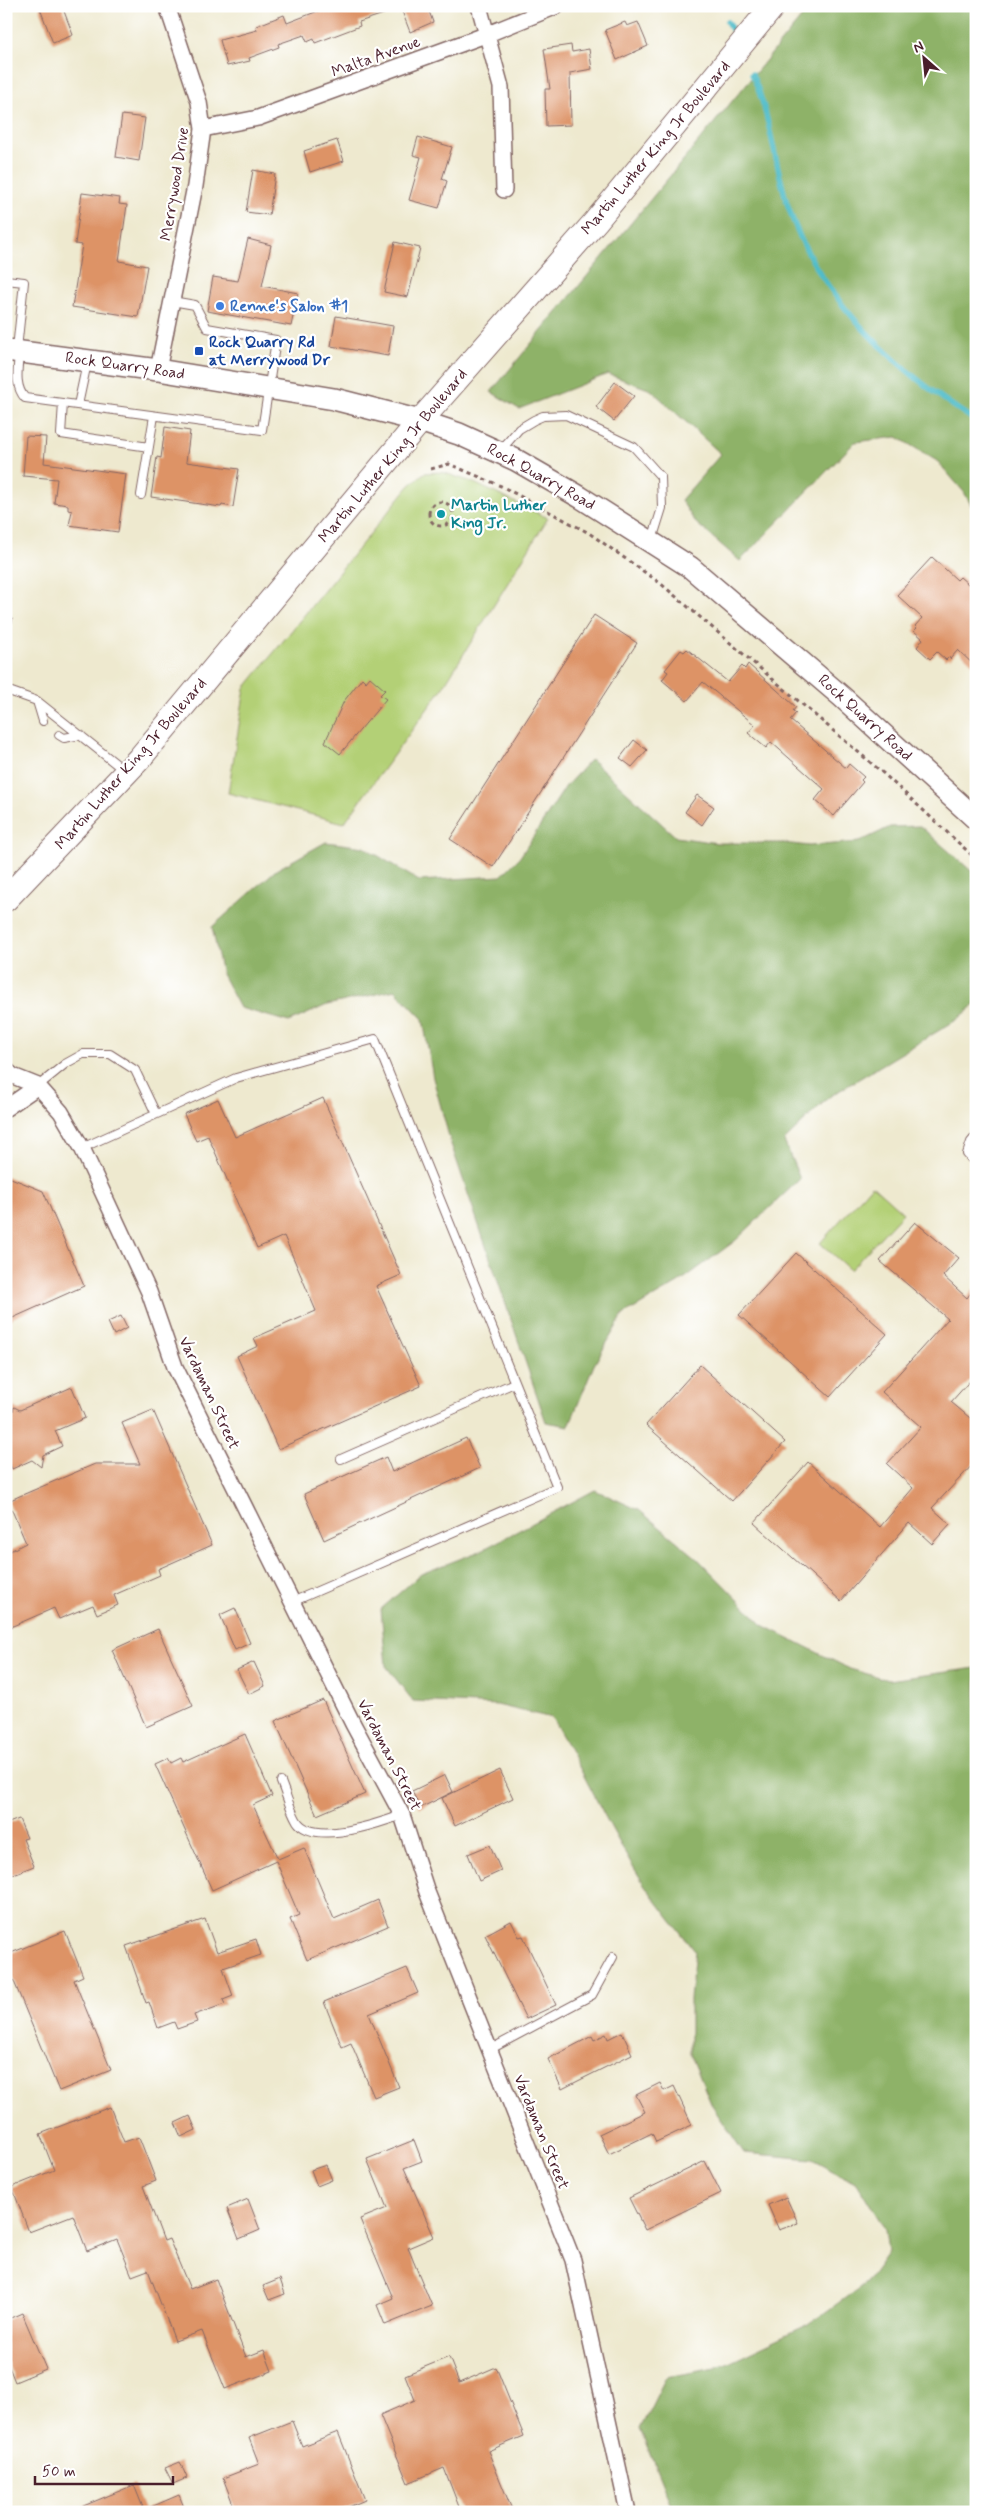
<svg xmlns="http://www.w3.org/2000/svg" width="982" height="2518" font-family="Mynerve,sans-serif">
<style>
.green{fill:#b3d076;stroke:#7e7850}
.forest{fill:#8eb267;stroke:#6c6849}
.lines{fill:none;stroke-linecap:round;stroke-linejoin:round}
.stream{stroke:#4ebbc8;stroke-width:5.5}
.building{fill:#dd9366}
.service-casing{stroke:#836664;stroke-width:10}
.minor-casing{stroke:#836664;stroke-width:18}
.secondary-casing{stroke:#836664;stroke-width:24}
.primary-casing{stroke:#836664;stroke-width:26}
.path{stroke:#836664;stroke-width:3;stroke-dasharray:4 4;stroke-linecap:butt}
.service{stroke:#fff;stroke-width:8}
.minor{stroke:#fff;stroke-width:15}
.secondary{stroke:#fff;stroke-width:21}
.primary{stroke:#fff;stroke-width:24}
.shop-dot{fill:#3f7fe0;stroke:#fff;stroke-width:2}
.transit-dot{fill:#1a4fb4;stroke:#fff;stroke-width:2}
.culture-dot{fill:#0f9aa8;stroke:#fff;stroke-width:2}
.labels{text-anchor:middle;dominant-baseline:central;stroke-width:4.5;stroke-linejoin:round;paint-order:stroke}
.street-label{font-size:16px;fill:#4a1f2b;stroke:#fff}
.shop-label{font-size:16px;font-weight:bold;fill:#366cbe;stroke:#fff;text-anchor:start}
.transit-label{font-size:16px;font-weight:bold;fill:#164399;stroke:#fff;text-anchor:start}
.culture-label{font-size:16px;font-weight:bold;fill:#0d838f;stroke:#fff;text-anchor:start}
</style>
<rect width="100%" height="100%" fill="#fff"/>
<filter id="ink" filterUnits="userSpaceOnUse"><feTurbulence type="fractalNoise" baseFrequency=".02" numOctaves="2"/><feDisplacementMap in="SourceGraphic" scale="10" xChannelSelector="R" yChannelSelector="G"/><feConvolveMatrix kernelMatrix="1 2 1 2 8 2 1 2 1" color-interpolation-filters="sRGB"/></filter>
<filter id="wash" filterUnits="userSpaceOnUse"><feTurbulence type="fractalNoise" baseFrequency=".0096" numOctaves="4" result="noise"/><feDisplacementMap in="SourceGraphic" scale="20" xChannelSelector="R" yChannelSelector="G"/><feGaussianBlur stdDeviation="1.12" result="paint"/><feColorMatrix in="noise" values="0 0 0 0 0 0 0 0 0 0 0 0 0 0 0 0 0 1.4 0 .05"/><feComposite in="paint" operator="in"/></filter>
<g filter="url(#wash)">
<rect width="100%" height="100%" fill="#eee9cf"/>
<!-- green -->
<path class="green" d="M442,472L472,482L548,518L442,689L344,823L228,793L245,688L409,486L424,473Z
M872,1185L903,1213L850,1270L820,1243Z"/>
<!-- forest -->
<path class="forest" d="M811,6H971L976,15V514L964,492L937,461L897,437L855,442L740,561L695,522L681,500L721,454L651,390L608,374L519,409L491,392Z
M591,759L676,837L718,843H783L809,846L859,842L890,827L920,826L976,875V1004L958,1019L829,1097L784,1141L800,1179L735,1241L678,1283L623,1315L594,1365L569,1426L546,1422L451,1144L433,1078L423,1019L395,990L327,1005L289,1022L240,1008L222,974L212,927L276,870L326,842L364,847L419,881L501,876L520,857L566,786Z
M595,1490L639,1510L697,1558L763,1625L850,1669L889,1680L976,1668V2512H674L640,2429L666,2377L716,2368L809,2324L866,2283L888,2252L885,2229L857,2183L812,2159L744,2153L712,2106L690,2053V1999L695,1951C678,1929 660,1907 644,1884C610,1831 584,1772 552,1718L497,1705L413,1701L386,1666L381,1609L421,1574L480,1551Z"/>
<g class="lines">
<!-- stream -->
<path class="stream" d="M727,22L735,34
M752,74C771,117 774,162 788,206C817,297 897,371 976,421"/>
</g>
<g id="blocks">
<!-- building -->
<path class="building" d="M39,6H62L73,35L53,43Z
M331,6H398L399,9L359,22L360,26L315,43L314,39L307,42L304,35L278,44L279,47L249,58L250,61L227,66L220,40L257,30L256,26L284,15L287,23Z
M400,6H427L433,22L410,32Z
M625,22L627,26L638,22L648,46L617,60L605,30Z
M571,45L572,52L589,49L592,69L570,73L571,125L546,126L545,89H550L544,49Z
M122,115L145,118L139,161L116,157Z
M418,137L452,147L442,179L447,181L439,208L409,200L421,157L413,155Z
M337,140L344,161L310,172L304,151Z
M253,170L275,174L269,215L246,212Z
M82,193L120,198L119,204L127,205L119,261L147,266L138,317L72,307L82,245L75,244Z
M248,239L271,245L262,286L298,293L291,326L207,311L213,277L238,281Z
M395,242L420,248L408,297L384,292Z
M336,316L393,326L388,356L331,346Z
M615,382L634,396L614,421L596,407Z
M165,427L190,431L186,462L239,469L233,507L222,505L221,507L151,497L157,457L161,458Z
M26,436L46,437L44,463L126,474L118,532L69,525L72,511L68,510V505L54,503L57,479L23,476Z
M932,557L957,580L960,577L976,591V667L958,650L950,659L949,657L946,660L937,652L930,659L917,647L923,639L914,631L917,628L915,626L922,618L897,595Z
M594,615L637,643L493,867L450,839Z
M687,649L728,682L742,666L745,669L748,664L796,707L793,711L796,713L790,720L846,768L849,764L864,777L861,780L863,782L834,816L815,800L824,789L771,742L766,748L748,733L755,725L703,682L687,701L662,680L668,672L665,670L681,650L684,652Z
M370,677L385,690L380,695L386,699L340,754L325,742L344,701L362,678L366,682Z
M634,740L647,750L632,767L620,758Z
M697,795L714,807L702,825L685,812Z
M323,1098L401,1275L376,1286L421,1386L278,1449L237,1356L258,1346L254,1338L316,1311L284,1236L257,1248L208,1136L196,1141L184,1114L218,1099L235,1137Z
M6,1176L43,1191L84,1286L6,1321Z
M915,1222L959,1258L943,1276L967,1298L976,1286V1374L951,1402L976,1423V1461L932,1508L950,1524L932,1544L909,1523L841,1601L754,1523L808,1462L880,1527L913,1488L887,1464L921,1427L882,1392L948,1319L880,1261Z
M796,1253L887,1334L830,1397L739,1315Z
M121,1316L127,1328L114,1335L108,1322Z
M700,1365L785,1442L732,1501L646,1425Z
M72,1387L85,1418L55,1431L62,1446L43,1455L41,1467L32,1460L12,1469L6,1456V1416L12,1414L14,1407L20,1410Z
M153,1410L212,1545L158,1569L160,1575L114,1595L118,1605L97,1614L93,1605L59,1619L54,1608L6,1629V1553L26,1543L8,1501L95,1464H140L122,1423Z
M466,1438L480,1468L324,1540L304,1494L386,1457L392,1472Z
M235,1608L250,1643L235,1650L220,1615Z
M158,1629L193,1706L146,1727L112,1650Z
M254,1662L265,1686L249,1694L237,1670Z
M323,1700L365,1794L317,1815L275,1721Z
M245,1734L272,1796L253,1805L278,1859L304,1848L334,1919L378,1900L388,1926L307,1960L290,1919L299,1915L276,1861L212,1890L155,1764L168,1758L171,1763L181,1758L183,1762Z
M500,1770L513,1798L455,1826L442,1798Z
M445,1775L453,1792L420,1808L412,1791Z
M19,1819L27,1838L23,1839L34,1866L6,1877V1824Z
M490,1845L501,1871L479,1881L468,1854Z
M205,1919L217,1952L256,1939L261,1955L223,1968L233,1996L223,2000L225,2004L194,2015L197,2022L177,2029L174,2022L158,2028L149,2002L146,2003L126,1946Z
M511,1921L519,1937L523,1936L556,2005L526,2019L485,1935Z
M65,1931L83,1976L74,1980L111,2070L59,2091L6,1962V1955Z
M407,1968L418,1993L369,2014L399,2087L374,2097L351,2043L342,2047L324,2002Z
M622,2032L632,2054L562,2089L548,2059L592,2036L594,2040L606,2034L608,2039Z
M660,2083L664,2091L674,2086L692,2125L656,2142L652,2133L609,2154L599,2134L645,2112L636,2095Z
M110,2107L124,2142L139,2137L156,2181L143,2186L164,2241L169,2239L190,2289L216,2279L246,2357L264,2350L272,2371L225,2389L202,2331L175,2341L148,2270L132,2276L117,2239L87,2251L73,2215L29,2232L12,2187L54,2170L40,2134Z
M190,2116L196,2130L181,2137L175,2123Z
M414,2140L422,2161L404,2168L434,2237L408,2248L432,2306L385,2325L377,2305L393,2298L360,2219L387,2208L367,2159Z
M705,2161L721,2193L645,2230L629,2198Z
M326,2165L332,2180L317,2186L311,2170Z
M786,2197L798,2223L779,2230L768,2205Z
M248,2199L260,2230L239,2239L227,2208Z
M280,2279L285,2294L269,2300L263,2286Z
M22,2313L46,2369L15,2382L6,2359V2320Z
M449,2357L459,2383L496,2367L524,2436L488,2451L513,2512H461L444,2468L408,2483L380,2415L415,2400L405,2375Z
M292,2421L302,2446L338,2432L365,2500L337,2512H236L223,2478L259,2464L249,2438Z
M180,2462L187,2478L173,2484L165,2468Z
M134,2485L144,2510L179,2495L186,2512H69Z"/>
</g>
</g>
<g filter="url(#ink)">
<use href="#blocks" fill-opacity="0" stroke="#836664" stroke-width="1"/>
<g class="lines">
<defs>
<path id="service" d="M6,280L24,282L17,349
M19,354C18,368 14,386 25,398L262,430L276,340L207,328L195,305L172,301
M63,403L61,434L149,447
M78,405L87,363
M501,450L519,429L534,420L543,416L566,415L634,447L661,477L662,508L652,540
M141,495L154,416
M6,624L8,620
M6,690L37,701L125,771
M37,701L43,721
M59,735L64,738L81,735
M38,1086L65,1064L83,1054H110L135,1070L156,1114
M976,1136L971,1142L967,1154L976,1164
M82,1148L236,1078L375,1039L557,1487L292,1602
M341,1459L514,1383
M281,1782C286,1794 290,1809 297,1821C313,1846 380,1823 402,1815
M489,2050L592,1995L613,1957"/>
<path id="minor" d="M479,6L501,87L504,190
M203,129L258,118L488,34L557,6
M158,370L195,186L203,129L199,102L167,6
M6,1070L13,1076L38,1086L61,1112L82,1148L149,1292L175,1367L353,1724L402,1815L427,1892L573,2260L628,2512
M6,1108L38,1086"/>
<path id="secondary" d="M6,350L158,370L334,399L420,421L459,434L516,460L580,497L690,567L841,696L976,819"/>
<path id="primary" d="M6,899L139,759L420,421L596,221L773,6"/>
</defs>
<!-- service casing -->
<use href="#service" class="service-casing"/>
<!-- minor casing -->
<use href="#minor" class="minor-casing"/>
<!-- secondary casing -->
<use href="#secondary" class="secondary-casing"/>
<!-- primary casing -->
<use href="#primary" class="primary-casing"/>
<!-- path -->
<path class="path" d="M431,469L449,464L501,486L589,533L660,583L884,774L976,859
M429 514a12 12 0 1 1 24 0a12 12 0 1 1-24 0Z"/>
<!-- service -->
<use href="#service" class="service"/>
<!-- minor -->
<use href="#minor" class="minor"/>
<!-- secondary -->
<use href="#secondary" class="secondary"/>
<!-- primary -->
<use href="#primary" class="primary"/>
</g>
</g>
<!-- markers -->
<circle class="shop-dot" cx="220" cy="306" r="5"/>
<rect class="transit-dot" x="194" y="346" width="10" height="10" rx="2.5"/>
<circle class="culture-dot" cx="441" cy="514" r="5"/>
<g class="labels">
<!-- street labels -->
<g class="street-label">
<text transform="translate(376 57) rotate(-20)">Malta Avenue</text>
<text transform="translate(656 148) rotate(-50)">Martin Luther King Jr Boulevard</text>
<text transform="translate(175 184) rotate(-81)">Merrywood Drive</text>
<text transform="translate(125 366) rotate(8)">Rock Quarry Road</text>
<text transform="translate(393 456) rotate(-50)">Martin Luther King Jr Boulevard</text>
<text transform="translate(541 477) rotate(29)">Rock Quarry Road</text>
<text transform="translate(865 718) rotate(42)">Rock Quarry Road</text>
<text transform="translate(131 764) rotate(-49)">Martin Luther King Jr Boulevard</text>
<text transform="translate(209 1393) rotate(65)">Vardaman Street</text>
<text transform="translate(389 1755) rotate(63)">Vardaman Street</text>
<text transform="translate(541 2132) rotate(68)">Vardaman Street</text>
</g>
<!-- shop labels -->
<g class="shop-label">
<text x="230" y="306">Renne's Salon #1</text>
</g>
<!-- transit labels -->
<g class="transit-label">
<text x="209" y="342">Rock Quarry Rd<tspan x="209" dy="18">at Merrywood Dr</tspan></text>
</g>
<!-- culture labels -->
<g class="culture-label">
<text x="451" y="505">Martin Luther<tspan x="451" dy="18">King Jr.</tspan></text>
</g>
</g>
<!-- margin -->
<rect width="982" height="2518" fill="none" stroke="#fff" stroke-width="25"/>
<!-- north arrow -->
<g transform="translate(924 58) rotate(333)" stroke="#ffffff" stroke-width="4" paint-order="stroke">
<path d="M0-4L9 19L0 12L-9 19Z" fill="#4a1f2b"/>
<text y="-8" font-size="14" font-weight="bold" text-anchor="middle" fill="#4a1f2b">N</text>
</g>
<!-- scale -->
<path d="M35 2476v8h138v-8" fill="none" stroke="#4a1f2b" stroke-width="2.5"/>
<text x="42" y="2476" font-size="15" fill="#4a1f2b" stroke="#ffffff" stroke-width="4" paint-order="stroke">50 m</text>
</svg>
